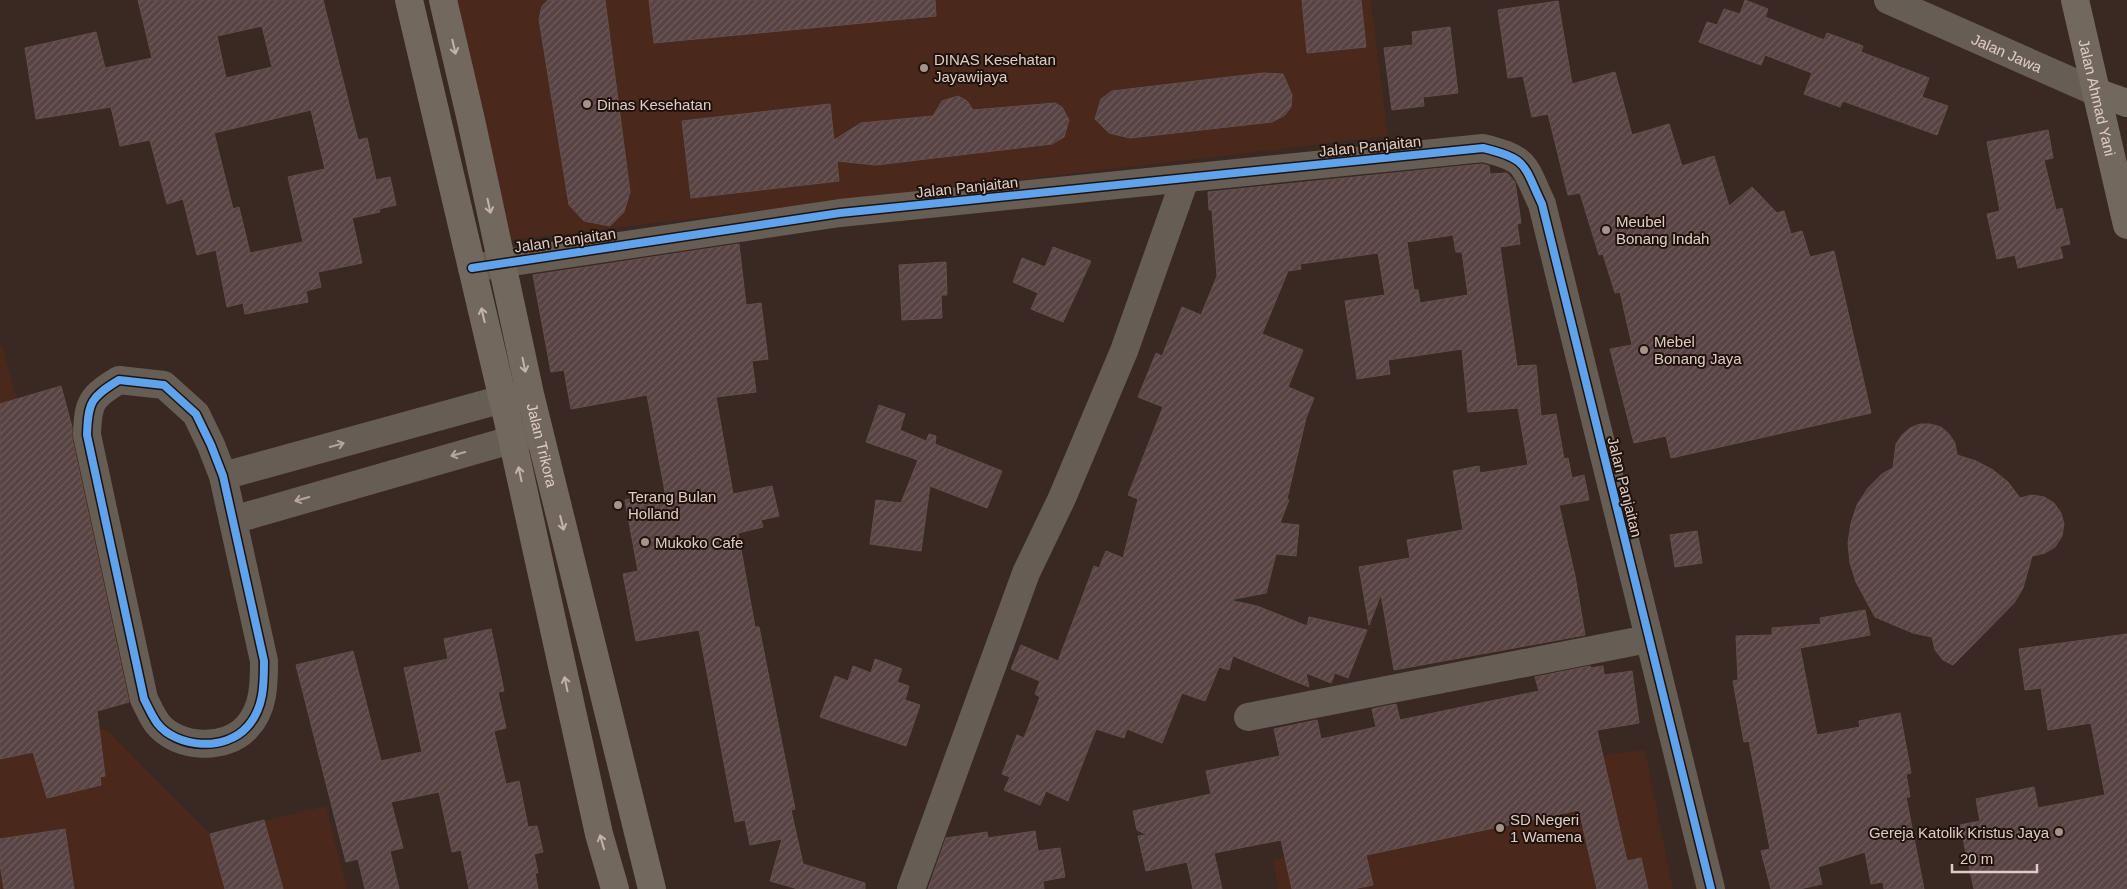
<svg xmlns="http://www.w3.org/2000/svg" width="2127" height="889" font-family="Arial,sans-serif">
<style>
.built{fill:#4a291c}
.building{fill:url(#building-hatch);stroke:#5f504e;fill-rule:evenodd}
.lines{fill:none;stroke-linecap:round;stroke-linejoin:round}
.street{stroke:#665e55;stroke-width:28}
.secondary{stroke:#72685e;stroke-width:28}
.cycleway-casing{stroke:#1f120d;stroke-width:11}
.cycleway{stroke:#60a3ed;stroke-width:8}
.oneway{stroke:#c4b3ab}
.oneway2{stroke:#b5a69e}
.poi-dot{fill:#a6938c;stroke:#1f120d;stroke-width:2}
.labels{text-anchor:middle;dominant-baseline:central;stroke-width:4;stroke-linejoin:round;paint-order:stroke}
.street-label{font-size:15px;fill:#e0ccc5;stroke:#1f120d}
.poi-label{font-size:15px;fill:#e0ccc5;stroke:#1f120d;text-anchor:start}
</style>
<defs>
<pattern id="building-hatch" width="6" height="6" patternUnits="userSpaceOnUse" patternTransform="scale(1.25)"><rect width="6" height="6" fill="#584242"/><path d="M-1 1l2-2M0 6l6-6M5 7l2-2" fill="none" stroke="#705c5c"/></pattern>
</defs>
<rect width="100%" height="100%" fill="#392922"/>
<!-- built -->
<path class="built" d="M451,0H1371L1388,136L512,240Z
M0,346H2L17,399L61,386L113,576L140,698L97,711L99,729H106L210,834L326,806L347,889H0Z
M1645,750L1673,889H1278L1273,860L1341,845L1556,764L1604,755Z"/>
<!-- building -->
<path class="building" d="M138,0H323L358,140L367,138L376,180L390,177L396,205L379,209L380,212L352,218L362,263L318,272L321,287L306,291L308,302L245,314L243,303L227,307L216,250L197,255L183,199L167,204L150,140L120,146L111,107L36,119L25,48L96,32L105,68L152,58ZM262,26L272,67L226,78L217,36ZM311,110L325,169L288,177L303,242L250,253L239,207L233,209L214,133Z
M548,0H605L630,192L624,212L610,226L584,221L569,205L539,19L542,6Z
M649,0H935L936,16L654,43Z
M1302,0H1361L1366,47L1307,53Z
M1745,0L1768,9L1765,17L1824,40L1827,33L1863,46L1861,52L1929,78L1922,97L1948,106L1937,135L1843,101L1840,107L1804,94L1812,73L1765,55L1761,65L1699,42L1707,22L1717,25L1724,9L1740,14Z
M1558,1L1572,84L1615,72L1632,135L1669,124L1682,166L1714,156L1729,206L1752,187L1777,213L1784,211L1791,234L1802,231L1810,257L1834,251L1871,413L1671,458L1666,436L1634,443L1610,349L1632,345L1620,292L1615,293L1603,254L1599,255L1580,193L1568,195L1548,114L1532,117L1523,76L1508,78L1498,10Z
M1450,27L1458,93L1423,97L1424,106L1392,110L1384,48L1413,45L1412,32Z
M1263,73L1283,74L1292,95L1291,107L1285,115L1272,122L1130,138L1109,133L1095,119L1101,99L1112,91Z
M958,96L967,101L973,110L1055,103L1062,107L1069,120L1064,137L1052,144L876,165L837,161L839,181L691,198L682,121L830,104L834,140L861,123L933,116L942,101Z
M2048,130L2053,158L2044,160L2056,210L2062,208L2070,244L2060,246L2063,258L2018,268L2015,255L1997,259L1987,214L2000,211L1987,142Z
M1482,164L1489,166L1490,174L1507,173L1515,182L1521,223L1517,224L1520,244L1500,247L1517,366L1536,365L1541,416L1556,414L1564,459L1568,458L1572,478L1584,475L1589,500L1559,505L1575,576L1585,635L1394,670L1381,594L1369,625L1359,567L1410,558L1407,540L1463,530L1453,471L1479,466L1480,473L1528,465L1518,408L1468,412L1462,349L1388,360L1390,374L1357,379L1345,301L1385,295L1378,253L1300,264L1301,269L1288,271L1262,334L1303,350L1288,387L1314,398L1306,418L1287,499L1289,500L1280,523L1299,525L1296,556L1276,554L1266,593L1229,600L1257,606L1307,626L1309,617L1367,630L1348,678L1335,673L1331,683L1306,673L1309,687L1233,656L1229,670L1219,667L1205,701L1182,693L1162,743L1127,729L1124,738L1096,729L1068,801L1046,791L1040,805L1004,790L1010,777L1002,774L1017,735L1024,738L1040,697L1035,694L1040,681L1011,669L1021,645L1058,661L1094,566L1099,568L1106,551L1123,558L1138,499L1128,495L1163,407L1138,397L1156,353L1162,356L1182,307L1201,315L1217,276L1212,210H1209L1208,192ZM1453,235L1456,252H1462L1468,295L1420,303L1418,290H1414L1407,242Z
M739,244L746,305L761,303L768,359L752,361L756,392L716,397L733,494L772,486L779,516L761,520L763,527L738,533L755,627H759L795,809L791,810L803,864L865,883V889H798L770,881L782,839L750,845L745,820L735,822L699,630L636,641L623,574L638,571L625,500L665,492L647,395L571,409L564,370L551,372L533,275Z
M1053,247L1091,261L1063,322L1031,309L1038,293L1013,282L1022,258L1045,267Z
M946,262L947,295H941L942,318L902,320L899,265Z
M61,386L72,427V438L129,702L97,711L105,776L100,777L101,785L47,798L33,752L0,759V404Z
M879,405L905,414L900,430L926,441L929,434L936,436L935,444L1002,471L987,508L930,486L921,551L870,544L876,500L901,503L918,460L866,442Z
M1920,424H1930L1941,427L1949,434L1955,443L1957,455L1976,461L1993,470L2008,482L2020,498L2032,495L2044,497L2054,503L2061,513L2064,524L2062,536L2055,547L2045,553L2032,556L2023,588L2014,603L1953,665L1943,660L1935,650L1932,637L1913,633L1875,617L1856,582L1850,563L1848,543L1851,523L1857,505L1868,488L1882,474L1893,468L1896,444L1902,435L1910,428Z
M1697,531L1702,563L1675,567L1670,535Z
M1865,610L1870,635L1800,648L1817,735L1860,727L1859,721L1900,713L1911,773L1906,774L1910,797H1906L1924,889H1884L1883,882L1871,884L1865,852L1818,867L1822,884L1800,889H1771L1761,851L1770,849L1749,741L1744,742L1733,681L1738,680L1736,636L1772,635V628L1821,624L1820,618Z
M491,629L504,691L498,692L506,728L494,731L506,784L519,781L528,827L537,826L543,852L534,854L538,873H535L538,889H469L461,850L452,852L439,792L391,802L403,848L390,851L399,889H365L358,859L346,862L296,665L353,651L381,761L422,752L404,668L448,659L444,639Z
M2127,634V889H1974L1960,825L1980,821L1976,799L2034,787L2038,808L2105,795L2091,723L2048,730L2041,688L2025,690L2019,649Z
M875,659L902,669L897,682L909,686L905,700L920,705L906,746L820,717L835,676L848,681L853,666L871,673Z
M1590,666L1591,668L1603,666L1604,675L1632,671L1639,723L1597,730L1627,861L1641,858L1648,889H1597L1579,810L1366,855L1373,885L1353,889H1292L1281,840L1214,853L1222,889H1193L1187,862L1146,871L1138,836L1147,835L1137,830L1133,811L1211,794L1206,771L1280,756L1274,729L1317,720L1321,739L1376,727L1372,709L1396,704L1400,720L1539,691L1535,677Z
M264,820L283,889H225L210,834Z
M65,829L74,889H4L0,864V839Z
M1035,831L1038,851L1060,848L1065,877L1043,881L1044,889H928L946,838L987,832L988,838Z"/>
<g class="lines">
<!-- street -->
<g class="street">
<path id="s1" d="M1888,0L2096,92"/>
<path d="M472,268L840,213L1483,148C1528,159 1523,164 1542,204L1711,889"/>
<path d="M119,380L164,385L196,414L211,445L223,476L264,661C264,684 264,709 247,727C226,751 177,749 157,723C152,716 148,707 144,699L87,435C88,402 91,397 119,380Z"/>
<path d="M223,476L503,399L526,395"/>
<path d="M233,520L535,433"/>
<path d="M1248,717L1648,639"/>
<path d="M911,889L1026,573L1062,498L1124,351L1185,179"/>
</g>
<!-- secondary -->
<g class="secondary">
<path d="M409,0L512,438L599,834L615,889"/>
<path id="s2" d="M443,0L471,120L530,394L652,889"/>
<path id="s3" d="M2075,0L2127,225"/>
<path d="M2096,92L2127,103"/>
</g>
<defs>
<path id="cycleway" d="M472,268L840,213L1483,148C1528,159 1523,164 1542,204L1711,889
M119,380L164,385L196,414L211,445L223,476L264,661C264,684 264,709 247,727C226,751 177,749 157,723C152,716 148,707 144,699L87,435C88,402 91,397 119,380Z"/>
</defs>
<!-- cycleway casing -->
<use href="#cycleway" class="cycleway-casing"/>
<!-- cycleway -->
<use href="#cycleway" class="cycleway"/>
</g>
<!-- one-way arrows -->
<defs><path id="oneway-shaft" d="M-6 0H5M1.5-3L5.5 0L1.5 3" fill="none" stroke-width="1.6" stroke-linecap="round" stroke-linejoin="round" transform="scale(1.25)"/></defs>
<g class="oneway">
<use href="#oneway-shaft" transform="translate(454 47) rotate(77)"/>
<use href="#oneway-shaft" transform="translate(489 206) rotate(78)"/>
<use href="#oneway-shaft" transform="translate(483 315) rotate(-103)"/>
<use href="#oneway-shaft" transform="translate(524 365) rotate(78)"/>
<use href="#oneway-shaft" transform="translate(520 474) rotate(-102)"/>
<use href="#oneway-shaft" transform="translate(562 523) rotate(76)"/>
<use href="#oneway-shaft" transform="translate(566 684) rotate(-102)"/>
<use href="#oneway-shaft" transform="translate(602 842) rotate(-106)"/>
</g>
<g class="oneway2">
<use href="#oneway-shaft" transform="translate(337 445) rotate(-15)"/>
<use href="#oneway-shaft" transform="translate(458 454) rotate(164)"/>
<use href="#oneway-shaft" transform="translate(302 499) rotate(164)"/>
</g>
<!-- markers -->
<g class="poi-dot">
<circle cx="924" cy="68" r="5"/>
<circle cx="587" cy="104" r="5"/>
<circle cx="1606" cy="230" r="5"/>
<circle cx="1644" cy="350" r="5"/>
<circle cx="618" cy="505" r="5"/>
<circle cx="645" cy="542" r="5"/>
<circle cx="1500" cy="828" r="5"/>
<circle cx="2059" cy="832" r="5"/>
</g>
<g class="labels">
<!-- street labels -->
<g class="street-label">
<text stroke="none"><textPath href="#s1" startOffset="130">Jalan Jawa</textPath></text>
<text stroke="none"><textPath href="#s3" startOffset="100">Jalan Ahmad Yani</textPath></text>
<text transform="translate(1370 146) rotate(-6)">Jalan Panjaitan</text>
<text transform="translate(967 187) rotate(-6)">Jalan Panjaitan</text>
<text transform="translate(565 240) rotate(-8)">Jalan Panjaitan</text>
<text stroke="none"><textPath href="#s2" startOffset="456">Jalan Trikora</textPath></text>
<text transform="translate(1625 487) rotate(76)">Jalan Panjaitan</text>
</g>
<!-- poi labels -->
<g class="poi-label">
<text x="934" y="59">DINAS Kesehatan<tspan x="934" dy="17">Jayawijaya</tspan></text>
<text x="597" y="104">Dinas Kesehatan</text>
<text x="1616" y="221">Meubel<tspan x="1616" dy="17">Bonang Indah</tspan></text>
<text x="1654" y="341">Mebel<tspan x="1654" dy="17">Bonang Jaya</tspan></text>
<text x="628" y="496">Terang Bulan<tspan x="628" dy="17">Holland</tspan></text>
<text x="655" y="542">Mukoko Cafe</text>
<text x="1510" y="819">SD Negeri<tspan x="1510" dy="17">1 Wamena</tspan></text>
<text x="2049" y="832" text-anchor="end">Gereja Katolik Kristus Jaya</text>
</g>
</g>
<!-- scale -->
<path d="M1952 864v8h85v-8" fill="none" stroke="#e0ccc5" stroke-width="2.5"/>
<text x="1960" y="864" font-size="15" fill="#e0ccc5" stroke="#1f120d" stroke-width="4" paint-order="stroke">20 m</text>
</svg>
